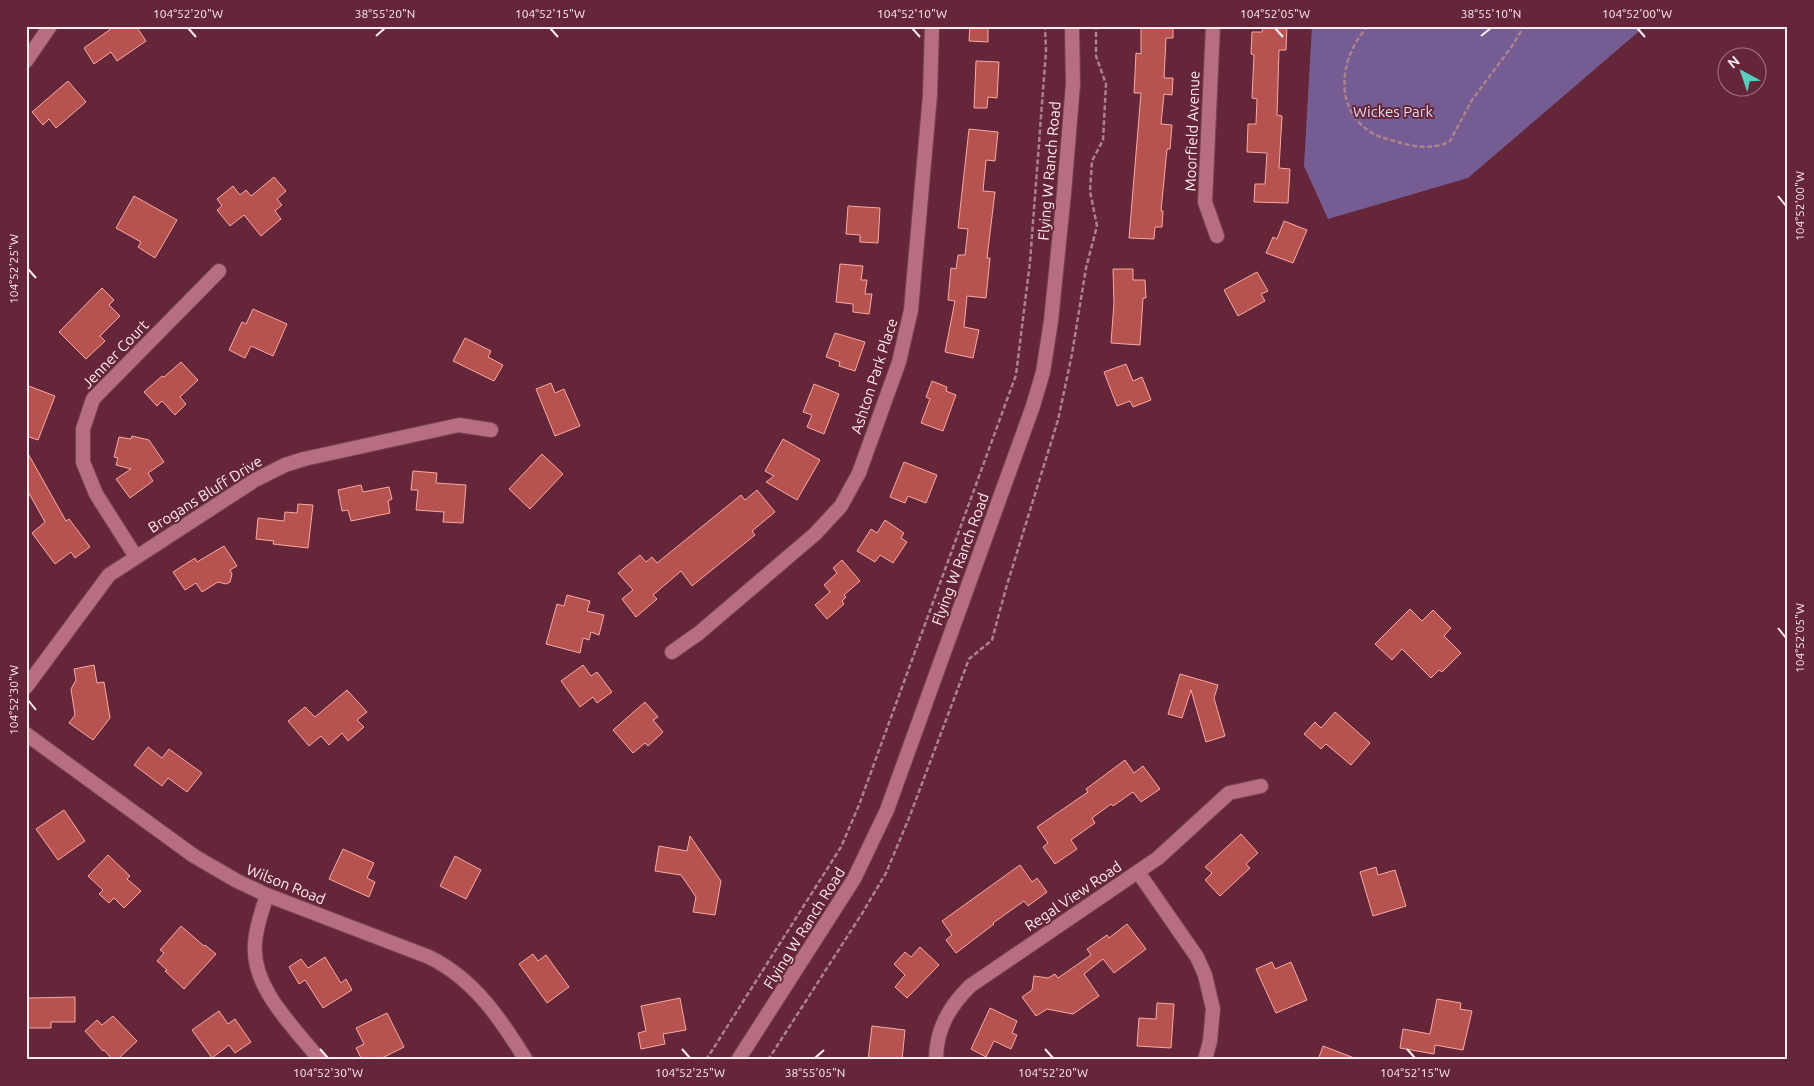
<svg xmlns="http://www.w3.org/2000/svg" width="1814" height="1086" font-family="Ubuntu,sans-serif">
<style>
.green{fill:#755d93}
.building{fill:#b6524f;stroke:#f9aaa4}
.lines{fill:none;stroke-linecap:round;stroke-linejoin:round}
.minor-casing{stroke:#774356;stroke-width:16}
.tertiary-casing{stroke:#774356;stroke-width:16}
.path{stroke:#ac828e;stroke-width:2.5;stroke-dasharray:5 2.5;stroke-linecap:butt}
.minor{stroke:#b66e80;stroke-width:14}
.tertiary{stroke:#b66e80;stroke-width:14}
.ticks{fill:none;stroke:#fdecef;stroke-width:2}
.labels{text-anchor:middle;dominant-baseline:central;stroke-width:4;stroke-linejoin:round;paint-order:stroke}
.park-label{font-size:15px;fill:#e1d7ee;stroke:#662639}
.street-label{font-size:15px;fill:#fdecef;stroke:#662639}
.neatline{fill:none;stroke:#fdecef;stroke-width:2}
.ticks-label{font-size:12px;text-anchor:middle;fill:#fdecef}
</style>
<rect width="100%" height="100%" fill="#662639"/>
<!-- green -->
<path class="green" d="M1312,26H1650L1644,27L1468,178L1328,219L1304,166Z"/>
<!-- building -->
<path class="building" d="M115,26H136L146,41L117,61L111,52L94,64L84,48Z
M970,26H988V42L969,41Z
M1141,26H1173V38H1166L1164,78H1173L1172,95L1164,94L1161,124L1172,125L1170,149H1167L1161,211H1163L1162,227H1155L1154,239L1129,238L1141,93H1134L1136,53L1141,54Z
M1263,26H1287L1286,50H1279L1277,115L1282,116L1279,168L1290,169L1288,203L1254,202L1255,184H1265L1267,153L1247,152L1248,124H1256L1257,99L1252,98L1254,55L1251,54L1252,32H1262Z
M976,61L999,62L997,98L988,97L987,108H974Z
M68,81L86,102L56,128L49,119L43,125L32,112Z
M969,129L998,132L995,161L986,160L983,191L995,192L987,258H990L986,298L967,296L964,327L979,330L973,358L945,352L955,301L948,300L951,268L956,269L958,255H965L968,229L958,228Z
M274,177L286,191L277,199L282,205L275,211L281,219L261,236L244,215L230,226L217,210L222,206L217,199L233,186L240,195L246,190L251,196Z
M134,196L177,220L155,258L138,247L141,242L116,228Z
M848,206L880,208L878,243L860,242V235L846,234Z
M1284,221L1307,230L1293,263L1266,253L1273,237L1277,239Z
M840,264L863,266L861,280H867L865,294H872L869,314L853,312V304L836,302Z
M1113,269H1133V280H1145L1146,298H1143L1140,345L1111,343L1114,303Z
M1257,272L1268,291L1261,294L1265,301L1238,316L1224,290Z
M102,288L114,300L109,305L120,316L100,336L105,341L86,359L59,332Z
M253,309L287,324L273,356L251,346L245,358L229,350L242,322L246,324Z
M835,333L865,342L855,371L839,366L840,362L826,357Z
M465,338L491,351L488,357L503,365L494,381L453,361Z
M181,362L198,380L180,397L186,404L175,415L162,401L157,406L144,392L162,376L164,377Z
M1126,364L1133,381L1142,377L1151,400L1133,407L1130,401L1117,406L1104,372Z
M932,381L947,387L946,391L956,395L943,431L921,423L930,399L926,397Z
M551,383L555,393L564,389L580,426L555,436L536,389Z
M814,384L839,394L824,434L807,427L812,415L803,412Z
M26,385L55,396L38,440L26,436Z
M132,436L149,440L164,462L148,473L153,481L130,498L116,479L131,469L116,465L118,458L114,457L119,437L131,439Z
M783,439L820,460L797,500L766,482L774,476L765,471Z
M26,450L66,521L69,519L90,547L75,558L71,552L55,564L32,533L45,522L26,488Z
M542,454L563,474L530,509L509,489Z
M904,462L937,475L926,503L908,496L905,503L890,497Z
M413,471L437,473L436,483L466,485L463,523L443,522L444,512L416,510L418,490H411Z
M361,485L363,492L389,487L392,499L388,501L390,513L351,521L348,510L342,511L338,490Z
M757,490L775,512L752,531L755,535L692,586L681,571L653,595L657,599L636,617L622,599L633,590L618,573L640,555L646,562L652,557L657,563L741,495L745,500Z
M298,504L313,505L308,548L273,544L274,541L256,539L258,518L284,521L285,512L297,513Z
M885,520L904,533L901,538L907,542L893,563L880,555L875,562L857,551L871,529L877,533Z
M224,546L237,566L230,570L232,574L230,582L226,584L218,582L202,592L196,583L185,590L173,572L195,558L197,562Z
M842,560L860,581L844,595L846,597L842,601L844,604L827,619L815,605L830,592L824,585L837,573L833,568Z
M567,595L590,601L587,611L604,615L599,635L591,632L589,640L583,638L580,653L546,644L557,604L564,606Z
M1410,609L1422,621L1433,610L1451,628L1444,636L1461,653L1442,672L1439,670L1431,678L1402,649L1392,660L1375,644Z
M94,665L97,683L104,682L110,718L93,740L69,723L75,715L71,689L76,680L74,669Z
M583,665L591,676L597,672L612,692L597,703L593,697L580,707L561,681Z
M1180,674L1218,685L1214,698L1225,736L1206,742L1191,690L1182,718L1168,714Z
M347,690L367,712L357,720L364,727L348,741L342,733L329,745L321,736L309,746L288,721L305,707L315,717Z
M645,702L658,717L653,720L663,732L648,746L645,743L633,753L613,730Z
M1335,712L1370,743L1351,765L1326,744L1321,749L1304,734L1315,722L1321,728Z
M148,747L162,758L169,749L202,773L187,792L168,778L162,786L134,765Z
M1125,760L1134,773L1143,766L1160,789L1141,802L1133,792L1113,806L1111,804L1092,818L1095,823L1071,840L1077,849L1055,864L1043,847L1048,843L1037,827L1088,792L1086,789Z
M64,810L85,841L58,860L36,829Z
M1241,834L1258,853L1246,864L1250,868L1220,896L1205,880L1212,873L1205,867Z
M690,836L721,881L715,915L693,912L696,897L681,875L655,871L659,846L687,851Z
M343,849L374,863L367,878L375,882L369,897L329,879Z
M108,855L130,876L127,879L141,891L124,908L114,898L109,903L99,894L103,890L88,876Z
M455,856L481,870L466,899L440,886Z
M1020,865L1032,882L1037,878L1047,892L1028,906L1024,901L993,923L994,924L956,953L946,940L952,935L942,921Z
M1376,867L1378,875L1395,870L1406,906L1373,916L1360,872Z
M1127,924L1146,949L1114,973L1103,959L1084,974L1099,996L1073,1014L1047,1009L1036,1016L1022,997L1032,990L1034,976L1048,978L1055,974L1058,978L1091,955L1087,949L1107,935L1109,938Z
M181,926L204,946L205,945L216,954L184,989L165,971L167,970L157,961L164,953L160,950Z
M920,947L939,965L907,998L895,987L905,975L894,964L905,952L911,957Z
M533,954L538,961L546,955L569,987L547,1003L519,964Z
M325,957L341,983L346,979L352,990L323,1008L305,980L299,984L289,967L301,959L308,968Z
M1272,962L1275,969L1291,962L1307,1000L1276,1013L1256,969Z
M75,997V1022H51V1028H28V998Z
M680,998L686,1030L663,1034L665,1044L641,1049L638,1033L646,1031L641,1006Z
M1437,999L1461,1003L1460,1009L1472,1011L1463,1050L1435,1045L1434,1054L1400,1048L1403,1029L1430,1034Z
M1157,1003L1174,1004L1171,1048L1137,1046L1139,1018L1156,1019Z
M990,1008L1017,1021L1012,1033L1017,1035L1011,1049L994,1041L986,1057L971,1049Z
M219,1011L228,1024L235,1019L251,1042L235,1053L229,1045L212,1058L192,1030Z
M387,1013L404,1047L378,1060H362L356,1048L364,1044L356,1028Z
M113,1016L137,1041L117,1060H113L104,1050L103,1051L85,1031L97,1020L102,1025Z
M872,1026L905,1030L902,1060H868Z
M1323,1046L1357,1059L1356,1060H1318Z"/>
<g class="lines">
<defs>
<path id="minor" d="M1213,26L1205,202L1217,236
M26,61L50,26
M136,557L96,494L83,462V429L93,399L219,271
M672,652L699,633L815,534L841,506L859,473L899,362L911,310L930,95L932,26
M26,687L109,575L255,480L285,465L304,459L459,425L491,430
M26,734L194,856L237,881L267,895L429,957C474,979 500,1018 526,1060
M1138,872L1197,957L1205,975L1213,1009L1210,1041L1205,1060
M267,895C262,911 256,926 255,943C251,988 294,1027 320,1060
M936,1060C936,1029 949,1007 970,986L1158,858L1229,793L1261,786"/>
<path id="tertiary" d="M738,1060L854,879L887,810L1033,406L1043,372L1051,321L1064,193L1073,84L1072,26"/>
</defs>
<!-- minor casing -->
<use href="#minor" class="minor-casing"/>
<!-- tertiary casing -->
<use href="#tertiary" class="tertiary-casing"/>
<!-- path -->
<path class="path" d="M1368,26C1341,55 1332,106 1369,131C1377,137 1388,139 1398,142C1415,147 1434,150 1450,141L1472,100L1512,46L1524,26
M706,1060L841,847L859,805L1016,375L1030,262L1046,51L1045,26
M768,1060L863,912L886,873L909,818L969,659L992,640L1006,588L1058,420L1072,354L1086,268L1097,226L1090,191L1092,161L1103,140L1106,84L1096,56V26"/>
<!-- minor -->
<use href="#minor" class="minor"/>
<!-- tertiary -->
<use href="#tertiary" class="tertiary"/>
</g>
<!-- ticks -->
<path class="ticks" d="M188,28L196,37M550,28L558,37M912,28L920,37M1275,28L1283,37M1637,28L1645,37M376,36L385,28M1481,36L1491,28M1778,196L1786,206M28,269L36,278M1778,628L1786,638M28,700L36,710M320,1049L328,1058M682,1049L690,1058M1045,1049L1053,1058M1407,1049L1415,1058M815,1058L824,1050"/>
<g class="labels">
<!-- park labels -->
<g class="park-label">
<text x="1393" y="111">Wickes Park</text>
</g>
<!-- street labels -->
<g class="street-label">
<text transform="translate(1192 131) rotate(-88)">Moorfield Avenue</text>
<text transform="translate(1049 171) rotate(-85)">Flying W Ranch Road</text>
<text transform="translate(115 354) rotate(-46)">Jenner Court</text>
<text transform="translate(874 376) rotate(-72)">Ashton Park Place</text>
<text transform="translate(205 494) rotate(-32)">Brogans Bluff Drive</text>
<text transform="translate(960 559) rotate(-70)">Flying W Ranch Road</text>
<text transform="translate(286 884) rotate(22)">Wilson Road</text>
<text transform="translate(1073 896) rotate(-34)">Regal View Road</text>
<text transform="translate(804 928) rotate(-58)">Flying W Ranch Road</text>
</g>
</g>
<!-- border -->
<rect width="1814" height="1086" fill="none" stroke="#662639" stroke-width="55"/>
<!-- north arrow -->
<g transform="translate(1742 72) rotate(320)"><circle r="24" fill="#662639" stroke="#a27582"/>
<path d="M0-4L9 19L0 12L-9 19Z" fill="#58cebf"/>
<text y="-8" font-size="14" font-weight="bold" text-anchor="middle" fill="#fdecef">N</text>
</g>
<rect x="28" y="28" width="1758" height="1030" class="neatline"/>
<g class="ticks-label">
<text x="188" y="18">104°52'20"W</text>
<text x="385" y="18">38°55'20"N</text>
<text x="550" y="18">104°52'15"W</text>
<text x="912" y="18">104°52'10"W</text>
<text x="1275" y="18">104°52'05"W</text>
<text x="1491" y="18">38°55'10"N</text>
<text x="1637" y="18">104°52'00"W</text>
<text transform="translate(1800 206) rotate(-90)" y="4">104°52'00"W</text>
<text transform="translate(14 269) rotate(-90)" y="4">104°52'25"W</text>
<text transform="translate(1800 638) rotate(-90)" y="4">104°52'05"W</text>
<text transform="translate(14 700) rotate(-90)" y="4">104°52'30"W</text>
<text x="328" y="1077">104°52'30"W</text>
<text x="690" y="1077">104°52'25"W</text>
<text x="815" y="1077">38°55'05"N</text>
<text x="1053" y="1077">104°52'20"W</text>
<text x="1415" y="1077">104°52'15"W</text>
</g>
</svg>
